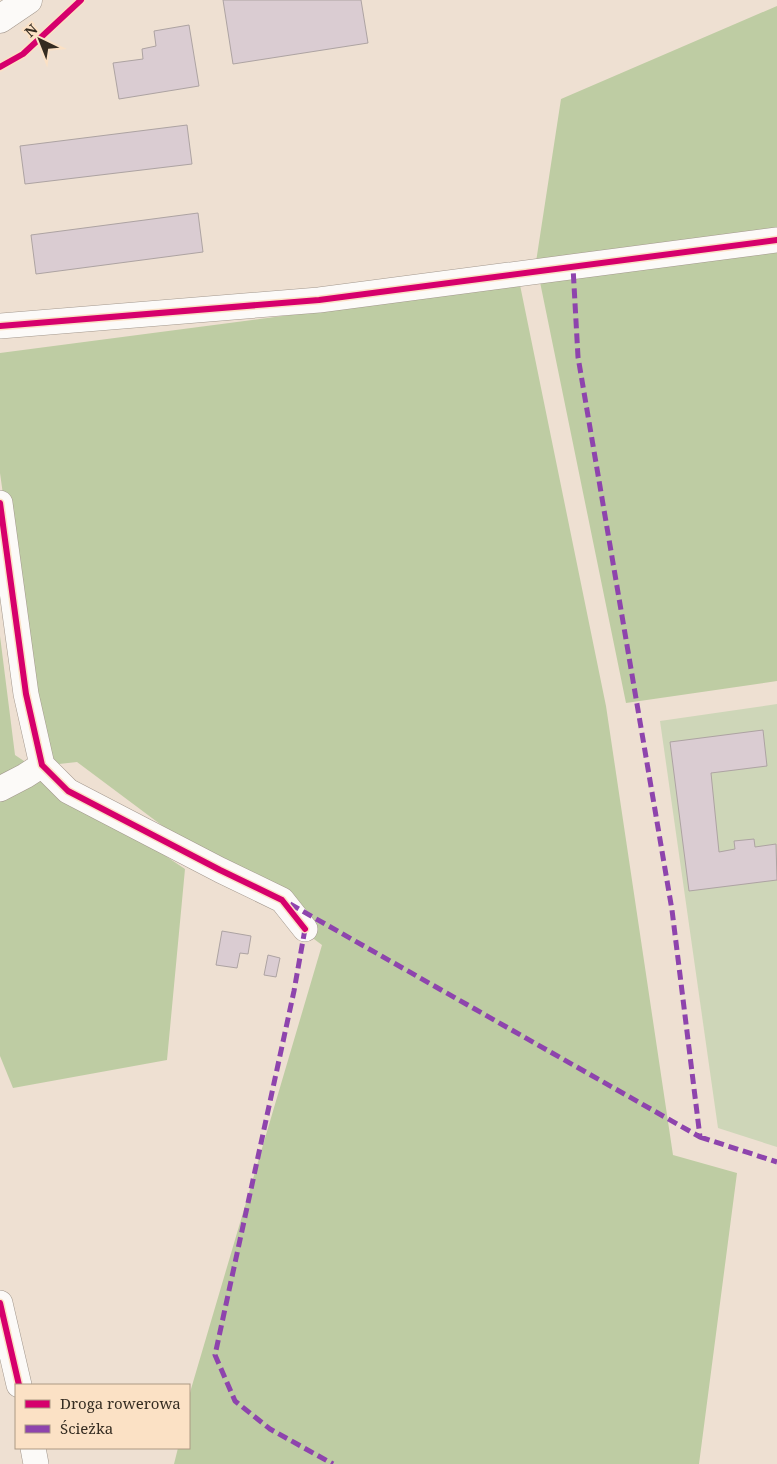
<svg xmlns="http://www.w3.org/2000/svg" width="777" height="1464" font-family="'Noto Serif',serif">
<style>
.green{fill:#ced6b8}
.forest{fill:#becca3}
.building{fill:#daccd2;stroke:#ada3a2}
.lines{fill:none;stroke-linecap:round;stroke-linejoin:round}
.street-casing{stroke:#a3988e;stroke-width:26}
.secondary-casing{stroke:#a3988e;stroke-width:29}
.street{stroke:#fcfaf8;stroke-width:25}
.secondary{stroke:#fcfaf8;stroke-width:28}
.quiet{stroke:#8e44ad;stroke-width:5;stroke-dasharray:10 5;stroke-linecap:butt}
.cycleway-casing{stroke:#fbe1c5;stroke-width:9}
.cycleway{stroke:#d6006c;stroke-width:6}
</style>
<rect width="100%" height="100%" fill="#eee0d2"/>
<!-- green -->
<path class="green" d="M777,704V1147L718,1128L660,721Z"/>
<!-- forest -->
<path class="forest" d="M777,6V237L536,262L561,99Z
M777,251V681L626,703L540,282Z
M520,285L606,706L673,1155L737,1173L699,1464H174L178,1448H189V1397L191,1389L322,945L77,762L41,766L0,473V353Z
M0,636L15,755L185,869L167,1060L13,1088L0,1056Z"/>
<!-- building -->
<path class="building" d="M223,0H361L368,43L233,64Z
M189,25L199,86L119,99L113,63L143,59L142,49L156,46L154,31Z
M187,125L192,164L25,184L20,146Z
M198,213L203,252L36,274L31,235Z
M763,730L767,766L711,773L719,852L735,849L734,841L754,839L755,847L776,844L777,880L689,891L670,742Z
M222,931L251,936L248,954L240,953L237,968L216,965Z
M268,955L280,958L276,977L264,975Z"/>
<g class="lines">
<defs>
<path id="street" d="M0,326L319,300L777,240
M0,503L26,694L42,765L68,791L220,870L282,900L305,929
M0,789L25,776L42,765
M0,1303L19,1385
M33,1448L36,1464"/>
<path id="secondary" d="M0,19L28,0"/>
</defs>
<!-- street casing -->
<use href="#street" class="street-casing"/>
<!-- secondary casing -->
<use href="#secondary" class="secondary-casing"/>
<!-- street -->
<use href="#street" class="street"/>
<!-- secondary -->
<use href="#secondary" class="secondary"/>
<!-- quiet -->
<path class="quiet" d="M290,904L700,1137L672,910L578,357L573,267
M305,929L294,991L215,1355L235,1401L270,1429L333,1464
M700,1137L777,1162"/>
<defs>
<path id="cycleway" d="M0,67L23,54L81,0
M0,326L319,300L777,240
M0,503L26,694L42,765L68,791L220,870L282,900L305,929
M0,1303L19,1385"/>
</defs>
<!-- cycleway casing -->
<use href="#cycleway" class="cycleway-casing"/>
<!-- cycleway -->
<use href="#cycleway" class="cycleway"/>
</g>
<!-- legend -->
<rect x="15" y="1384" width="175" height="65" fill="#fbe1c5" stroke="#ac9983"/>
<rect x="25" y="1400" width="25" height="8" fill="#d6006c" stroke="#ac9983"/>
<text x="60" y="1409" font-size="15" fill="#352c21">Droga rowerowa</text>
<rect x="25" y="1425" width="25" height="8" fill="#8e44ad" stroke="#ac9983"/>
<text x="60" y="1434" font-size="15" fill="#352c21">Ścieżka</text>
<!-- north arrow -->
<g transform="translate(40 40) rotate(317)" stroke="#fbe1c5" stroke-width="4" paint-order="stroke">
<path d="M0-4L9 19L0 12L-9 19Z" fill="#352c21"/>
<text y="-8" font-size="14" font-weight="bold" text-anchor="middle" fill="#352c21">N</text>
</g>
</svg>
